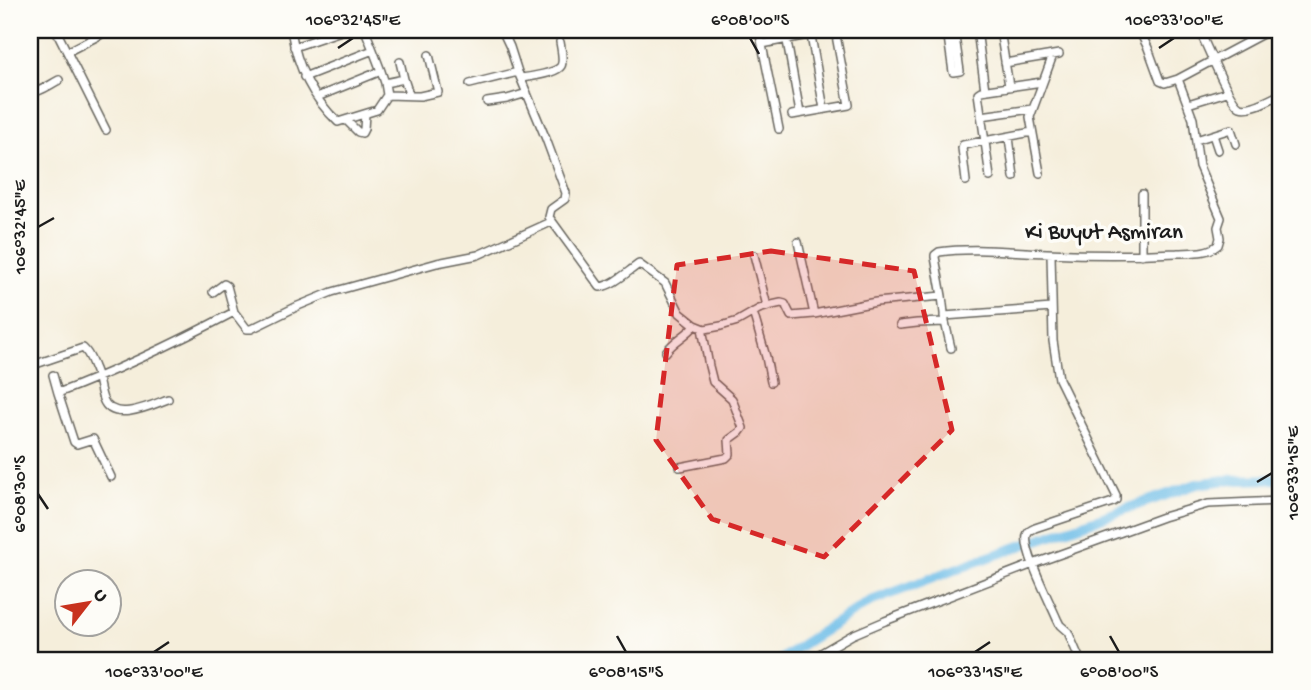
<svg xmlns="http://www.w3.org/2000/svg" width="1311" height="690" font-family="'Gochi Hand',sans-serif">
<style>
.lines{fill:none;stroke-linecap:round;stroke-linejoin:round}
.river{stroke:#6dbde8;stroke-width:10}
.minor-casing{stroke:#68665f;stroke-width:10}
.minor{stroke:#fff;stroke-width:7}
.marked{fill:#d62828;fill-opacity:0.2;stroke:#d62828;stroke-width:5;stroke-dasharray:14 9;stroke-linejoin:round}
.ticks{fill:none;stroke:#1c1c1c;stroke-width:2.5}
.labels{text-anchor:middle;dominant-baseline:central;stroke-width:7;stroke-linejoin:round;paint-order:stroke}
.street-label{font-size:23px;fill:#1c1c1c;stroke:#fdfcf7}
.neatline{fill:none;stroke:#1c1c1c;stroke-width:2.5}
.ticks-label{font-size:18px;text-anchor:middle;fill:#1c1c1c}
</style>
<rect width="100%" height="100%" fill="#fdfcf7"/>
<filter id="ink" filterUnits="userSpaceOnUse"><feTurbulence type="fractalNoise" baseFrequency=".0143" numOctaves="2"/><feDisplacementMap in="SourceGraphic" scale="14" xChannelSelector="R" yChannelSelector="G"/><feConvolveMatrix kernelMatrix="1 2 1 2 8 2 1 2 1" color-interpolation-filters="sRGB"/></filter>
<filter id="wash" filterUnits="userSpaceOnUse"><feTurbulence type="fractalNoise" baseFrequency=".00686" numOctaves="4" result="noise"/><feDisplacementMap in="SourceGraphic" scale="28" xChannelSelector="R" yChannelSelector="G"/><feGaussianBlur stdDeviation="1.57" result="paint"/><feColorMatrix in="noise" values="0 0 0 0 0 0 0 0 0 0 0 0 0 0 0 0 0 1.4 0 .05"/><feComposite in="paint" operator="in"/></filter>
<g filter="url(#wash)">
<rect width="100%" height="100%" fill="#f5eedb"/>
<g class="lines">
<!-- river -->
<path class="river" d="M780,660L801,645L869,602L972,563L1197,484L1225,480L1281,479"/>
</g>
</g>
<g filter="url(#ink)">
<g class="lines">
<defs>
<path id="minor" d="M56,30L106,130
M291,30C297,66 311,97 338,122L377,110L387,95L385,83L381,71
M502,30L510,47L518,72L546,139L566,193L565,199L551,209L549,217L600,287C614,285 627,272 639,264L665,283L680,313L695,325L705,329L721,326L738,321L759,309L772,305L781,303L785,304L791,316L814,314L798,242
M759,30L779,129
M785,30L800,113
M810,30L824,109
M916,30L917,34L948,30
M947,30L953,72L960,71L954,30
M977,30L985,90
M1000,30L1009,86
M1199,30C1206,43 1229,102 1240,107C1251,111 1272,98 1281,94
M762,44L834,30
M294,47L344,30
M67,52L100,35
M400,62L404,79
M1005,63L1059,54
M304,77L373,50L365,30
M521,78C529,77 557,73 561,66C564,61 561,48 560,42
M1178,79L1270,30
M385,83L404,79L409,94
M470,84L518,72
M30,93C41,92 49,85 59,80
M387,95L420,96L438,92L429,55
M317,97L381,71L373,50
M487,102L507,99L527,93
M1188,104L1227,92
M792,115L849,105L835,30
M981,116L1032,109
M346,120L358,132L362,133L364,129L365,114
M1213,135L1218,150
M1009,137L1014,177
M1196,140L1231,129L1236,144
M1040,173L1030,117L1053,55
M990,177L978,93L981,91L1042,82
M966,181L962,148L963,145L1032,132
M1051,254L1053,341L1059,379L1116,495V500L1113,502L1035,528C1030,531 1029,530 1027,535C1023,551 1050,602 1057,619L1060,625L1068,632L1080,660
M754,255L767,306
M1142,255V194
M213,292L224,284L227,286L234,312
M753,312L766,357L771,382
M814,314L876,302L942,296
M944,316L1052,308
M945,322L951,348
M900,325L917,323L945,322L942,296L935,257V255L939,252C975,247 1011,252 1047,253C1090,255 1134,255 1177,253C1191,252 1207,254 1218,245L1220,238L1218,227L1221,218L1199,166L1193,119L1178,79L1165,83L1160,81L1148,48L1139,30
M666,352C674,340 687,336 695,325
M30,366L83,348C89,353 91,360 94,367C99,377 99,388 103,399C112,424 152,405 168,399
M53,375L58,393
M680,467L726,458L730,454L729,440L740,432L743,428L732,399L713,382L709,366L702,328
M111,477L93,439L77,444L74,442L58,393C119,370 177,342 234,312L247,329H251L298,306L332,292L437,263L478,255L551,222
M809,660L852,635L885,621L1033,564L1163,517L1208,504L1281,501"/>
</defs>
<!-- minor casing -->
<use href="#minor" class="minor-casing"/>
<!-- minor -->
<use href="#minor" class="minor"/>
</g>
</g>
<!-- marked area -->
<path class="marked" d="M771,251L914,271L952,430L824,557L712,519L656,440L677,265Z"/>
<!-- ticks -->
<path class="ticks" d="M750,38L759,54M338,48L353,38M1159,48L1174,38M38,227L54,218M1257,482L1272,473M38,494L48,509M617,636L626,652M1110,636L1119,652M154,652L169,642M975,652L990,642"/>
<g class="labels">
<!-- street labels -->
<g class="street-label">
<text x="1104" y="233">Ki Buyut Asmiran</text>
</g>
</g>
<!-- margin -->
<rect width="1311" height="690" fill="none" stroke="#fdfcf7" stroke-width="77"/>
<!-- north arrow -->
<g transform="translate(88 603) rotate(59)"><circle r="33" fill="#fdfcf7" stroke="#a3a29f" stroke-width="2"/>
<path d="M0-5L12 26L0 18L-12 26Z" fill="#c8321e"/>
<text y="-10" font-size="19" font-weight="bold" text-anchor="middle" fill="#1c1c1c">U</text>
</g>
<rect x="38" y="38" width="1234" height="614" class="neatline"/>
<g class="ticks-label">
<text x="353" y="25">106°32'45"E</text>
<text x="750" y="25">6°08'00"S</text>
<text x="1174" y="25">106°33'00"E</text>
<text transform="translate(19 227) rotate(-90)" y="6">106°32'45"E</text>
<text transform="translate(1292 473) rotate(-90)" y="6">106°33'15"E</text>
<text transform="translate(19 494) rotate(-90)" y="6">6°08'30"S</text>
<text x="154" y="677">106°33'00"E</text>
<text x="626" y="677">6°08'15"S</text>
<text x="975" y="677">106°33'15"E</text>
<text x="1119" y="677">6°08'00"S</text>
</g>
</svg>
